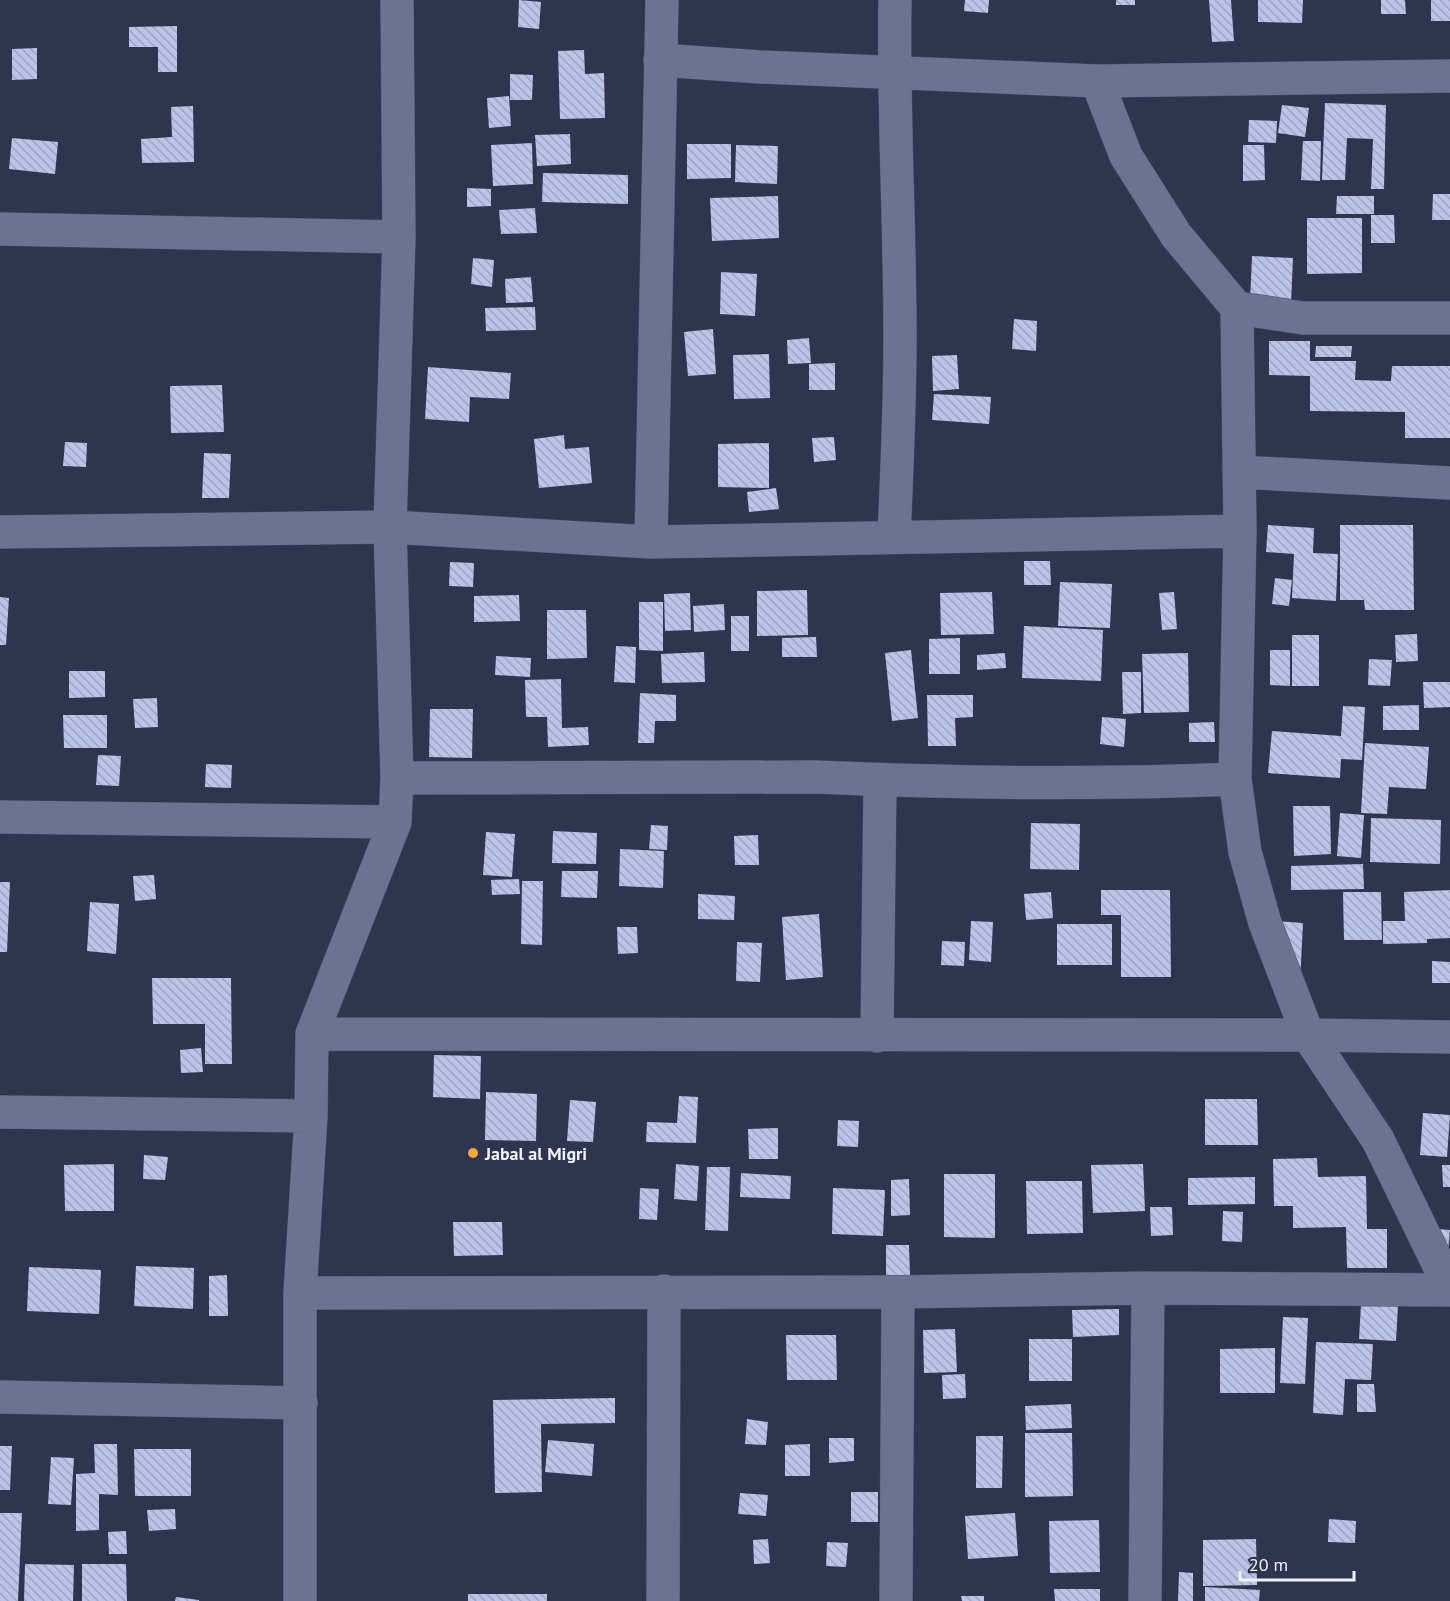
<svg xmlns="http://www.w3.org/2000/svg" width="1450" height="1601" font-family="'PT Sans',sans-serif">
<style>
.building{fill:url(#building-back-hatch)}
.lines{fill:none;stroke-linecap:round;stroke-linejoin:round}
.street-casing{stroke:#4b5064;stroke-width:34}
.street{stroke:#6c7392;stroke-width:33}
.poi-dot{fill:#f0a63e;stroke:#2f344f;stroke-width:2}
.labels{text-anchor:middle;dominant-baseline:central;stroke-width:6;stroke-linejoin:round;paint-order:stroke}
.poi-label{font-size:18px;font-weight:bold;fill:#f0f3fd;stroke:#2f344f;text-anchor:start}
</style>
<defs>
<pattern id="building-back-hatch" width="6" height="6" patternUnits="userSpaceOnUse" patternTransform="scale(1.5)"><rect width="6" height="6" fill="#bac3e8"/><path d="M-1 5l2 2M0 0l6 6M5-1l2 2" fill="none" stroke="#9ea4c1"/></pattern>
</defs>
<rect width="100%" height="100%" fill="#2f344f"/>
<!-- building -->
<path class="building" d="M519,0L541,2L539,29L518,27Z
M965,0H989L988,13L964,11Z
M1116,0H1135V5H1116Z
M1209,0H1231L1234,41L1212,42Z
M1258,0H1303L1302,23L1258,22Z
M1381,0H1405L1406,14H1381Z
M1431,0H1450V21H1431Z
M177,26V72H158V47H129V27Z
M37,48V79L12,80V49Z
M584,50L585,74L604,73L605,118L560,119L558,51Z
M510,74L533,75L532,100H510Z
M509,96L511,126L489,128L487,98Z
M1325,103L1386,105L1384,189H1371L1373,139L1347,138L1345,180H1322Z
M1282,105L1309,108L1305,137L1278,133Z
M193,106L194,162L142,163L141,139L172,137L171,107Z
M1249,120L1277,121L1276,143L1248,142Z
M570,134L571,164L537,166L535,135Z
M12,138L58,142L55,174L9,169Z
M1303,141H1321L1320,181L1301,180Z
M532,143L533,184L493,186L491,145Z
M687,144H731V178L687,179Z
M736,145L778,146L777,184L735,182Z
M1243,145H1264L1265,180L1243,181Z
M543,173L628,175V204L542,202Z
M467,188L491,189V206L467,207Z
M1433,194H1450V220H1432Z
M778,196L779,238L712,241L710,198Z
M1337,196H1374V214H1336Z
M535,208L537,233L501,234L499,210Z
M1371,215H1394L1395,243H1371Z
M1307,218H1362V273L1307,274Z
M1252,256L1293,258L1291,304L1250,302Z
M473,258L494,260L492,287L471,284Z
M721,272L757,274L755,316L720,314Z
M531,277L533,302L506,303L505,279Z
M535,307L536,330L486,331L485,308Z
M1014,319L1037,321L1036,351L1012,349Z
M713,329L716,374L688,376L684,332Z
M809,338L811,363L788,364L787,340Z
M1269,341H1310V361H1356L1355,380L1391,381L1392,366H1450V438H1405V412L1310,411V376L1269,375Z
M1316,346H1352L1351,357H1315Z
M769,354L770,398L734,399L733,355Z
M957,355L959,389L933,391L932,356Z
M835,363V390H809V364Z
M428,367L511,373L509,399L470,397L469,422L425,419Z
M222,385L224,432L171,433L170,386Z
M934,394L991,397L989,424L932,420Z
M564,435L565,449L589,447L592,483L539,488L534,439Z
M834,437L836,460L814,462L812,438Z
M65,442L87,443L86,467L63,466Z
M769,443V488L718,487V444Z
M204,453L231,454L229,498H202Z
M776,488L779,509L749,512L747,492Z
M1268,525L1314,528L1313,553L1338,554L1336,601L1292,598L1294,554L1266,552Z
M1340,525H1413L1414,610H1365L1364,600H1340Z
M1024,561H1050L1051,585H1024Z
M450,562L474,563L473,587L449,586Z
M1275,578L1292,580L1289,606L1272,604Z
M1060,582L1112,584L1110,628L1058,626Z
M807,590L808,635L757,636V591Z
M992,592L994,634L941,635L940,593Z
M1174,592L1177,629L1162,630L1159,593Z
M690,593L691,630L665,631L664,594Z
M519,595L520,621L474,622V596Z
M0,597L9,598L6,645H0Z
M639,602H663V651L639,650Z
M724,604L725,630L694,632L693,606Z
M547,610H586L587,658L547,659Z
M731,616H749V651H731Z
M1024,626L1103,630L1101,681L1022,678Z
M1417,634L1418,661L1396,662L1395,635Z
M1292,635H1319V686H1292Z
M816,637L817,657H782V638Z
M960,638V674H929V639Z
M616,646L636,647L635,683L614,682Z
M911,650L918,718L892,721L885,653Z
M1270,650H1290V686L1270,685Z
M704,652L705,682L662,683L661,654Z
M1005,653L1006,668L977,670V655Z
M1188,653L1189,712L1144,713L1142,654Z
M496,656L531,658L530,677L495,675Z
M1369,659L1392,660L1390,686L1368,685Z
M69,671H105V697L69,698Z
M1122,672H1141V713L1123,714Z
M561,679L562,728L588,727L589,745L548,747L547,717H526L525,680Z
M1423,682H1450V707L1424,708Z
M640,693L676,695V721H655L654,743H638Z
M927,695H973V717L955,718L956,746H928Z
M157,698L158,727L135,728L133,699Z
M1419,705V730H1383V706Z
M1343,706L1365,707L1362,760L1341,759L1340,778L1268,773L1272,731L1341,736Z
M430,709H473L472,758L429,757Z
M63,715H107V748H64Z
M1102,717L1126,719L1124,747L1100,744Z
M1214,722L1215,742H1189V723Z
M1365,743L1429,747L1426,789L1389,787L1387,814L1361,813Z
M98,755L121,756L119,786L96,785Z
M206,764L232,765L231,788L205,787Z
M1293,806H1330L1331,854L1294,856Z
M1340,813L1364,815L1361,858L1337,856Z
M1371,818L1441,820L1440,864L1370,862Z
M1031,823L1080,824L1079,870L1030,869Z
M651,825L668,826L667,850L649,849Z
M553,831L597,833L596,864L552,863Z
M486,832L515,834L512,877L483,875Z
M758,835L759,865H735L734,836Z
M620,849L664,851L663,888L619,886Z
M1363,864L1364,889L1291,890V866Z
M562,871H598L597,898L561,897Z
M154,875L156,899L135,901L133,876Z
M519,879L520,894L492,895L491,880Z
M522,881H543L542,945L521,944Z
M0,882H10L7,952H0Z
M1101,890H1170L1171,977H1121V915H1101Z
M1450,890V938L1427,939V943L1383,944V921H1405L1404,892Z
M1051,892L1053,918L1026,920L1024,894Z
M1343,892H1381L1382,940H1344Z
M698,894L735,896L734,920L698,919Z
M90,902L119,904L116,954L87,951Z
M819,914L823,977L786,980L782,917Z
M971,921L993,922L991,962L969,960Z
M1275,921L1303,923L1300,983Z
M1057,924H1112V965H1057Z
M617,927H637L638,953L618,954Z
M942,941L965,942L964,966L941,965Z
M737,942L762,943L760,982L736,981Z
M1432,961L1450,962V983H1432Z
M152,978H231L232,1064H205V1024H153Z
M201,1048L203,1072L181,1073L180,1050Z
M434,1055L481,1056L480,1099L433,1097Z
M486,1092L537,1094L536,1141L485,1140Z
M679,1096L698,1097L696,1143L646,1142L647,1122L677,1123Z
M1205,1099H1257L1258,1145H1205Z
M570,1100L596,1102L593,1142L567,1141Z
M1423,1113L1450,1115L1447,1157L1420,1155Z
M838,1120L859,1121L858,1147L837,1146Z
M778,1128V1159H749L748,1129Z
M144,1155L168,1157L165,1180L143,1179Z
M1317,1158L1318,1177L1366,1176L1367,1229H1387V1268H1347L1346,1227L1293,1228V1206H1274L1273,1159Z
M114,1164V1211H65L64,1165Z
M676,1164L699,1166L697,1201L674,1199Z
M1143,1164L1145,1211L1093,1213L1091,1165Z
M1442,1165H1450V1187H1443Z
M707,1167H730L728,1231L705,1230Z
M741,1173L791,1176L790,1199L740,1197Z
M944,1174H995V1238L944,1237Z
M1255,1177V1204L1188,1205V1178Z
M909,1179L910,1215L891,1216V1180Z
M1026,1181H1082L1083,1233L1027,1234Z
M640,1188L659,1189L657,1220L639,1219Z
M833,1188L885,1190L883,1236L832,1234Z
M1150,1207H1172L1173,1235L1151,1236Z
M1223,1211L1243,1212L1242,1242L1222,1241Z
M453,1222H502L503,1255L454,1256Z
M1426,1228L1450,1230L1448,1252Z
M886,1245H909L910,1275H886Z
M136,1266L194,1268L193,1309L134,1306Z
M29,1267L101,1270L99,1314L27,1311Z
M227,1275L228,1316H209V1276Z
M1361,1304L1398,1306L1396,1341L1359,1339Z
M1119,1309V1335L1073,1337L1072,1310Z
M1283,1317L1308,1318L1305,1384L1280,1383Z
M955,1329L957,1372L924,1373L923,1330Z
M786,1335H836L837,1380H787Z
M1029,1339H1072V1381H1029Z
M1316,1342L1373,1344L1371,1380L1345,1379L1343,1415L1313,1413Z
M1275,1348V1393H1220V1349Z
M965,1374L966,1398L943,1399L942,1375Z
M1357,1384H1374L1376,1412H1357Z
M615,1398V1423L541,1424L542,1492L495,1493L493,1400Z
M1071,1404L1072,1428L1026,1430L1025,1406Z
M747,1419L768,1422L766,1445L745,1444Z
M1025,1433H1072L1073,1496L1025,1497Z
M976,1436H1003L1002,1488H976Z
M829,1438H854V1461L829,1463Z
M548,1440L594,1444L592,1476L545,1472Z
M94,1444H117L118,1495L99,1494V1530L76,1531V1474L95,1473Z
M810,1444V1476H785V1445Z
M0,1446H12L10,1490H0Z
M134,1449H191V1496H135Z
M51,1457L74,1458L71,1505L48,1504Z
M851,1492H878V1522H851Z
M740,1493L768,1495L766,1516L738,1514Z
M175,1509L176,1529L149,1531L147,1510Z
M0,1513H22L18,1601H0Z
M1015,1513L1018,1556L968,1559L965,1516Z
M1329,1519L1356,1521L1355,1543L1328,1542Z
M1099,1520L1100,1572L1050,1573L1049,1521Z
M126,1531L127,1554H109L108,1532Z
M768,1539L770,1563L754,1564L753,1540Z
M1256,1539L1257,1585L1203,1586V1540Z
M827,1542L848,1543L846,1567L826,1566Z
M25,1564L74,1565L73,1601H24Z
M82,1564H126L127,1601H82Z
M1179,1572L1193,1573V1601H1178Z
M1205,1587L1260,1590L1259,1601H1205Z
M1054,1589H1100V1601H1055Z
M468,1594H547V1601H468Z
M961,1596H984V1601H962Z
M176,1597L199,1600V1601H175Z"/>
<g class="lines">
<defs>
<path id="street" d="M660,60L760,67L1097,81L1450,76
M1097,81L1126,156L1176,235L1237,308L1240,531L1235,779L1245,852L1265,923L1308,1035L1378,1140L1450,1288
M0,229L399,237
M1237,308L1303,318H1450
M1239,472L1450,483
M0,532L390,527L651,542L1240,531
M894,537C897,470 900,404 900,337C900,224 893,112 895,0
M651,542L662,0
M397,778L816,777C955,783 1096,785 1235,779
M0,817L395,822
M312,1034L1308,1035L1450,1037
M877,1036L880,780
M0,1112L311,1116
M300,1293L898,1292L1148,1288L1450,1290
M0,1397L301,1403
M300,1601V1293L311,1116L312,1034L395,822L397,778L390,527L399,237L397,0
M663,1601L664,1291
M896,1601L898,1292
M1145,1601L1148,1288"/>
</defs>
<!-- street casing -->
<use href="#street" class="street-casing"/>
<!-- street -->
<use href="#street" class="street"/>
</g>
<!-- markers -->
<circle class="poi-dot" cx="473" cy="1153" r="6"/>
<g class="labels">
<!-- poi labels -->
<g class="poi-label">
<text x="485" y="1153">Jabal al Migri</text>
</g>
</g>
<!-- scale -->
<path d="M1240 1571v9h114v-9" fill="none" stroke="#f0f3fd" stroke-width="3"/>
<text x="1249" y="1571" font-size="18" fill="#f0f3fd" stroke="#2f344f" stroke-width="4.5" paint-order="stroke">20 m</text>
</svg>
